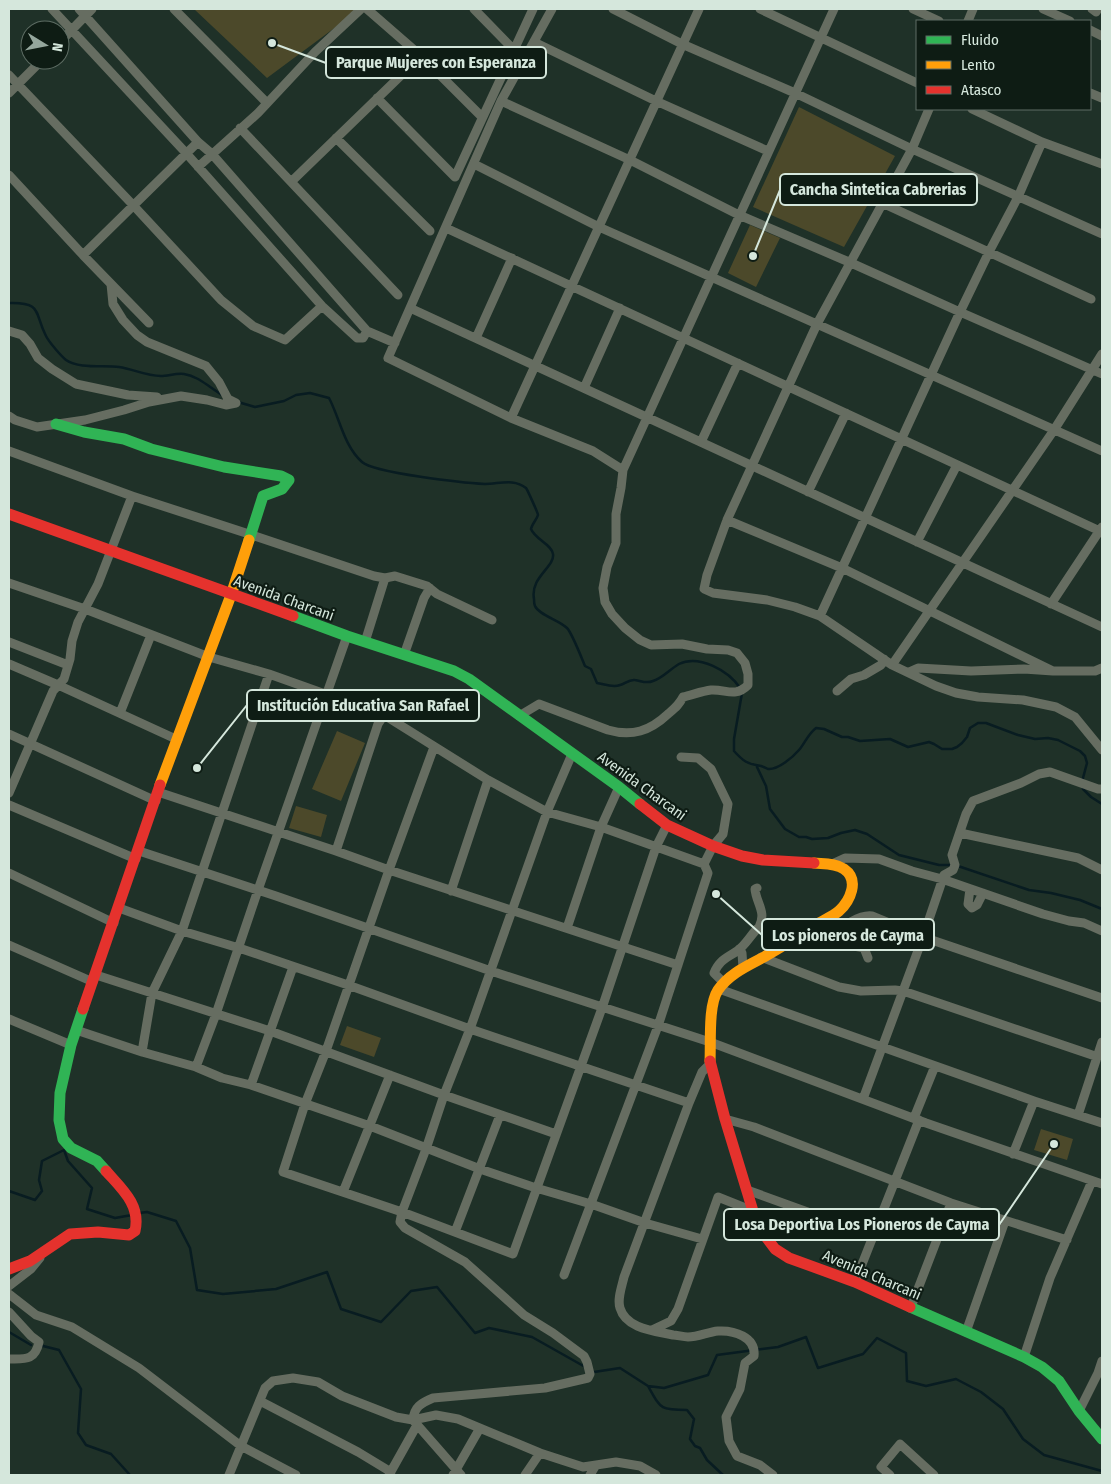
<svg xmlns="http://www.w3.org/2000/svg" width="1111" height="1484" font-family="'Fira Sans Condensed',sans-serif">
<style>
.green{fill:#4c492a}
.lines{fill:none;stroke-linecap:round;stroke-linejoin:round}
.stream{stroke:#081c21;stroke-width:2.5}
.street{stroke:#666d61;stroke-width:9}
.fast{stroke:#30b455;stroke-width:11}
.slow{stroke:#ff9f0a;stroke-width:11}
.jam{stroke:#e5322d;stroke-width:11}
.labels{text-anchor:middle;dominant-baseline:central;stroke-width:4.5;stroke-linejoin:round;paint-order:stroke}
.street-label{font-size:15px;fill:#d5e7dc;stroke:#0e1c14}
.leader{fill:none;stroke:#d5e7dc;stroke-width:2}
.callout-dot{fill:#d5e7dc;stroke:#0e1c14;stroke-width:2}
.callout{fill:#0e1c14;stroke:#d5e7dc;stroke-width:2}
.callout-label{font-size:16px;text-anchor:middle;font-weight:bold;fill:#d5e7dc}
</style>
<rect width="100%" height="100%" fill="#1f3128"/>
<!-- green -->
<path class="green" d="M194,9H360L267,78Z
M799,107L895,156L844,247L753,207Z
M750,225L780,238L756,287L728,273Z
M337,731L365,743L341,801L312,789Z
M296,806L327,815L321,837L289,828Z
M347,1026L381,1038L374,1057L340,1045Z
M1041,1129L1073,1139L1067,1160L1034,1150Z"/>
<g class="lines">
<!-- stream -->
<path class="stream" d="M9,303C43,302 34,313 46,336C49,342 61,356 66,360C79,369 104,365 119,367C133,369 146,376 161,376C168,376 176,373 184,374C199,376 211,389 224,396
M238,402L255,407L284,401L296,395L310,393L329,398C340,419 344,446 362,462C374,473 465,483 485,484C499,484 514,478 526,488C527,489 538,513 538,515C537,519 532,524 531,529C535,539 552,545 553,554C555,567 530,577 534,599C534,601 534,604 535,606C539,615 559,620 567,628C572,633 582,659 585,666L591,669L597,683C604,684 613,688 620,685C625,684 629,679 635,680C642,681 646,684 653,681C663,678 670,669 679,664C699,654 729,671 740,688
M742,693L734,739V751C743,761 747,764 761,766C764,767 766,768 768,769C778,770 793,757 799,750C805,743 808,734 816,728L824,729L842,737H848L860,741L890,739L908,747L929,742L934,744L942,749H952L957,747L962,743L967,737L970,728L978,723H986L1018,735L1035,739L1048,738L1058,740L1080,751L1085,756L1087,763L1083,778V789L1091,797L1102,804
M757,767L766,786L770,809L785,829L799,837H806L812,839L828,838L841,833L855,830L867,834L899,855L939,865H955L1029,890L1051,893L1080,900L1102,909
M9,1191L35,1200L42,1191L39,1180L42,1161L64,1150L68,1161L92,1188L87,1209L115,1218L132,1215
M139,1213L147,1212L176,1221L190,1248L197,1290L223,1294L276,1289L327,1272L341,1309L381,1322L411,1291L437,1287L475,1333L489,1328L532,1337L587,1368
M9,1332L31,1345
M43,1346L59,1350L81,1389L78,1433L86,1445L111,1454L130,1475
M591,1371L594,1372L620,1368L648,1386L664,1388L708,1375L717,1355L778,1347L806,1337L818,1368L863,1354L877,1338L906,1353L907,1381L926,1386L956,1379L981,1392L1003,1409L1023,1439L1044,1455L1102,1471
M648,1386C661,1409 660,1410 687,1410L694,1419L690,1439L695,1446L700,1448L707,1460L723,1475"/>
<!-- street -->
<path class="street" d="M52,9L186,153L322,306L357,338H363L367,331
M79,9L198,142L212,154L367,331L395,343
M174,9L267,103
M367,9L421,56L482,117
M474,9L514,50
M552,9L501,101L388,358L511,418L593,451L623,470
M613,9L682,44L795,93L912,149L1102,234
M760,9L917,83
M913,9L939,21
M1043,9L1070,21
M1092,9L1096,12L1098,9
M968,21L973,9
M1090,30L1102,36
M60,42L92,9
M534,42L656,101L768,151
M9,75L133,205L221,300L253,326L285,340L322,306
M9,93L42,60
M1090,93L1102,98
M377,98L455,177L533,9
M501,101L630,160L739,215L849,262L960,312L1102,374
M929,109L912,149L817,324L727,520L707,575L704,589L713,593L767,600L795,607L820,616L892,665L936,686L956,693L978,697L1023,700L1056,707L1075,717L1102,750
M972,109L1042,142L1102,164
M240,128L398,295
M336,138L430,231
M474,164L599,227L1102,451
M198,167L258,113L315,52L361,9
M9,175L83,255L149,323
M292,181L421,56
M882,203L1091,299
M446,228L1102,532
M83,255L198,142
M410,308L1102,627
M9,331L22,335L30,344L38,358L52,369L76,384L128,395L157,397
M476,338L512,258
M584,388L620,308
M9,416L15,420L37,427L85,420L124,410L149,402L181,396L207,400L226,405L236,403L228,399L219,382L206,366L147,342L137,335L123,320L113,304L111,284
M511,418L699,9
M701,442L738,363
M9,451L132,496L252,535L374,576L385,578L395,576L427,586L437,594L492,620
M808,492L846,413
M727,520L842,568L1053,671
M917,542L957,465
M9,583L85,609L209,657L269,674L384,715L488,780L547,812L601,827L704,864L708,873L658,1026L564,1275
M1051,604L1102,527
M820,616L960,312L989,252L1018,197L1042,142
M9,642L68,665
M365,642L385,578
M404,655L424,598L430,588
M9,664L58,685L178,740
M892,665L1054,430L1102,354
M909,672L918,668L971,671L1024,669L1053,671H1095L1102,668
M837,691L851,679L864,675L881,665L884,659
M120,713L151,635
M519,716L539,704L608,730C632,737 650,731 668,714C675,708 679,705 683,697C692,695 702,691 711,690C726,689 735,698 748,685V674L745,663L737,653L728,650L707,649L682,644L651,645L640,640L625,628L612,614L605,602L603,588L607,567L616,543V514L621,488L623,470L834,9
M9,734L156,801
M434,747L389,870L326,1051L305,1104L283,1172L402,1212L513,1254L602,1008L656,847L667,825
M681,757L698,758L711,769L728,804L723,834L713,846L704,864
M158,792L336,851L389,870L678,965
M9,793L53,691L64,679L70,659L72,641L78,622L98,584L132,496
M9,805L136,859
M960,833L1078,858L1102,870
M139,851L276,896L491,971L710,1042L926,1123L1102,1184
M336,851L378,724L384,715
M832,864L845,858L879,859L912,871L942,879L1043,914L1069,921L1084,923L1102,931
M9,873L114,923
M970,889L968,904L972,908L977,905L983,893
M451,891L488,780
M119,908L182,931L239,948L348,985L470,1029L689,1103
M567,928L601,827L619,787
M808,930C823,942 845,944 864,948L868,958
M827,940C837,931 858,914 872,916L923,937L1102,998
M9,945L93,982
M739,949L742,953L743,968
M761,957L839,987L861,991L895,990L903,991L1098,1057
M96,975L270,1031L444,1095L556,1134
M724,983L714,973C719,960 727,958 737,951C746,945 751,934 759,927C767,912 756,903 755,889L757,888
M719,989L1034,1101L1102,1123
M9,1019L71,1045
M76,1030L142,1052L196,1067L222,1078L251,1085L370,1126L480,1169L536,1188L591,1204L645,1223L702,1239
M142,1052L152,993L182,931L269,674
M710,1064L702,1072L689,1103L624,1277C622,1286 617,1299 620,1308C626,1329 655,1331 673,1335C677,1335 683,1337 688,1337C698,1337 708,1332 718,1331C734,1330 756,1337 754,1356L745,1363L740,1389L726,1417L729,1441L737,1456L760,1465L773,1475
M196,1067L216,1014L258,890L347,636
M251,1085L293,967
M863,1099L923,937L944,875L953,870L955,865L952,855L966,814L973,801L1021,783L1039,774L1050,772L1098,789H1102
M1078,1115L1102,1042
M914,1118L935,1066
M725,1119L754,1127L951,1203L1067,1240
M1013,1154L1034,1101
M747,1190L874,1236
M343,1192L390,1075
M455,1232L500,1115
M855,1282L919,1120
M9,1286L31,1269L40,1258
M9,1294L36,1315L72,1327L139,1368L241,1446L296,1475
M911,1307L951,1203
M9,1312L31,1336L39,1342C35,1361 25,1359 9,1359
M652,1330L671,1321L678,1309L718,1197L753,1211
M966,1332L1005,1221
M1024,1357L1050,1278L1092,1181
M260,1401L358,1452L391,1472
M1079,1411L1098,1373L1102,1361
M229,1475L265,1388L273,1381L293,1378L318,1382L342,1396L396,1417L413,1420L436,1415L458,1419L540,1453L583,1467L616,1462L640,1466L656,1475
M389,1475L417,1425
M453,1475L480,1428
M461,1475L413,1420C414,1407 421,1403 433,1398L545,1388L588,1378L590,1374L587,1362L584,1356L553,1333L524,1315L465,1262L405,1228L400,1222L402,1212L426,1149L444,1095L470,1029L547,812L572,754
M525,1475L540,1453
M590,1475L596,1465
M890,1475L881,1467L900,1444L934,1475"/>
<!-- fast -->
<path class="fast" d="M56,424L84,432L124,439L151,449L224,467L281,476L289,480L282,489L263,496L249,540
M293,616L347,636L454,671L469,679L619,787L640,804
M83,1009L71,1045L60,1093L59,1120L63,1139L71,1148L97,1161L106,1171
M910,1307L1024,1357L1042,1367L1059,1381L1079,1411L1102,1439"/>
<!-- slow -->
<path class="slow" d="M160,785L231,595L249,540
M710,1061C711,1042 708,1005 718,990C729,974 747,966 764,957C783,946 801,935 819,923C826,919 833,916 839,911C850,901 860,880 844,869C835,863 824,864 814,863"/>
<!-- jam -->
<path class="jam" d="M9,514L293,616
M640,804L667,825L713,846L742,856L763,860L814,863
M83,1009L160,785
M710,1061L725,1119L753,1211L766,1237L775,1249L789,1258L855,1282L910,1307
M9,1269L30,1261L70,1234L98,1232L129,1235L135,1231C141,1205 122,1189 106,1171"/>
</g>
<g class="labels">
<!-- street labels -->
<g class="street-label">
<text transform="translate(284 598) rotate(20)">Avenida Charcani</text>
<text transform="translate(642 786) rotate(36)">Avenida Charcani</text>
<text transform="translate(872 1275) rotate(23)">Avenida Charcani</text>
</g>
</g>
<!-- callouts -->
<path class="leader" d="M272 43L326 63M753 256L780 190M197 768L247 705M716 894L762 935M1054 1144L999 1225"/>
<g class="callout-dot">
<circle cx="272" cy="43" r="5"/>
<circle cx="753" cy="256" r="5"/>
<circle cx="197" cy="768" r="5"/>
<circle cx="716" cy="894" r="5"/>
<circle cx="1054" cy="1144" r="5"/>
</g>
<g class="callout">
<rect x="326" y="47" width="220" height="31" rx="5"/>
<rect x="780" y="174" width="197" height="31" rx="5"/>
<rect x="247" y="690" width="232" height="31" rx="5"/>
<rect x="762" y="919" width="172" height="31" rx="5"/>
<rect x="724" y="1209" width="275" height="31" rx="5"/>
</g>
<g class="callout-label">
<text x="436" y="68">Parque Mujeres con Esperanza</text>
<text x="878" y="195">Cancha Sintetica Cabrerias</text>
<text x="363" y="711">Institución Educativa San Rafael</text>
<text x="848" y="941">Los pioneros de Cayma</text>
<text x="862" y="1230">Losa Deportiva Los Pioneros de Cayma</text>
</g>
<!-- border -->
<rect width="1111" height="1484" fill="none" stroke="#d5e7dc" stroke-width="20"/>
<!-- legend -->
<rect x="916" y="20" width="175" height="90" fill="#0e1c14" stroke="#5e6d64"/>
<rect x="926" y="36" width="25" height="8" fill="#30b455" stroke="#5e6d64"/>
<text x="961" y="45" font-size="15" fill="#d5e7dc">Fluido</text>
<rect x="926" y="61" width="25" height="8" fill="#ff9f0a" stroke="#5e6d64"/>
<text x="961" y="70" font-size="15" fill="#d5e7dc">Lento</text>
<rect x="926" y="86" width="25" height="8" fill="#e5322d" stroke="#5e6d64"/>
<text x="961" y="95" font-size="15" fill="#d5e7dc">Atasco</text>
<!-- north arrow -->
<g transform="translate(45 45) rotate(100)"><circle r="24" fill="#0e1c14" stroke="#5e6d64"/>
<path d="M0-4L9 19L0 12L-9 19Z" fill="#95a79d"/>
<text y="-8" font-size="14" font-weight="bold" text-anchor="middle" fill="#d5e7dc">N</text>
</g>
</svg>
